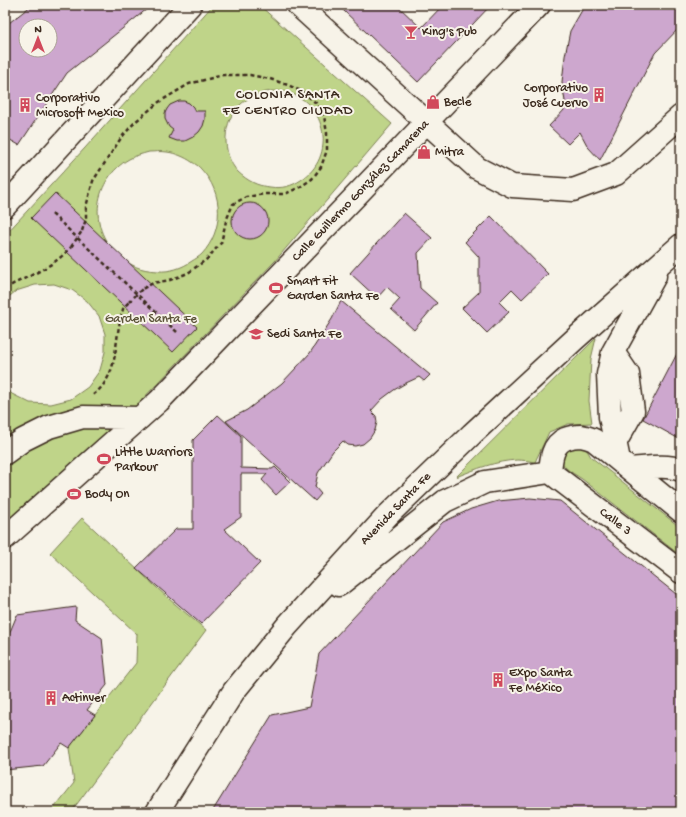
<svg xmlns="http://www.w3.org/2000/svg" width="686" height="817" font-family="'Gochi Hand',sans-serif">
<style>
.green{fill:#bfd489;stroke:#7d7f54;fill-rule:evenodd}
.building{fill:#cda7ce;stroke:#3b2a1e;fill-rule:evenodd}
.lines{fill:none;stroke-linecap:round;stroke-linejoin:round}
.minor-casing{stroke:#3b2a1e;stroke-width:25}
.path{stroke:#3b2a1e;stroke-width:2.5;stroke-dasharray:4 3;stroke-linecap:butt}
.minor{stroke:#f7f3e8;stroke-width:22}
.path-bridge{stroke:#3b2a1e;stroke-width:2.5;stroke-dasharray:4 3;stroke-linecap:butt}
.labels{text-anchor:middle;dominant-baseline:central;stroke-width:4;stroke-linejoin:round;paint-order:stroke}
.poi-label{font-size:13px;fill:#3b2a1e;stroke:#f7f3e8;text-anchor:start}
.street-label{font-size:13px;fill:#3b2a1e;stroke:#f7f3e8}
.park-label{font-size:13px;fill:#5c5439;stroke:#f7f3e8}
.neighbourhood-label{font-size:14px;letter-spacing:1px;fill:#3b2a1e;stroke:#f7f3e8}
</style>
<rect width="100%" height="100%" fill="#f7f3e8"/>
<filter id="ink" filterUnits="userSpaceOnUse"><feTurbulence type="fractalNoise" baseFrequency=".025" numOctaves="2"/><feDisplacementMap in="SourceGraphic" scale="8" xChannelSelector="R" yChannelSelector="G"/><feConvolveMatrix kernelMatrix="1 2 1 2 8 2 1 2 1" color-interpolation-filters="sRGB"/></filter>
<g filter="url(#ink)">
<!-- green -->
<path class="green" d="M213,5H259L392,124L275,261L136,406L5,525V388L12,394L30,403L51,404L71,399L88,387L100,370L105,352V334L99,316L87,301L72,290L54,284L35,285L16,291L5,300V235L85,148ZM271,91C276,91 282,91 287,92C327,103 337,157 301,180C292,186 282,189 270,187C257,186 248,181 238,172C221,154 222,120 241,104C250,96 260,93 271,91ZM149,152C154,152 161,151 167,152C175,153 185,157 192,162C195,164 199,166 201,169C224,193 224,230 202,254C199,257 195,259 192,261C182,268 170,272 158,271C140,270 130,266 117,254C87,227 94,179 129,159C134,156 142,154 149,152Z
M596,338L591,359L589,401L592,423L568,424L549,432L535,462C529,461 523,460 517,460C496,461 476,469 456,477Z
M582,442L591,457L681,528V556L582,479C570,471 559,467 559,451Z
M82,518L169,599L206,630L71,812H51L74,783L69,748L136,663L137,634L50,553Z"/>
<!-- building -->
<path class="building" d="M32,5H152L67,73L19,145L5,137V26ZM26,26H50V50H26Z
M348,5H397L421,28L443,5H491L418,82L343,10Z
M585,5H681V26L655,53L600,160L588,147L580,132L568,144L549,126L566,108L562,82L565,56L570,31Z
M179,101H184L189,103L193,107L195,111H205V119L203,126L199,132L193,137L185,141H177L169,138L173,130L169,127L165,119V113L167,109L170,105Z
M55,193L197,327L173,352L31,218Z
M232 221a18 18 0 1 1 36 0a18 18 0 1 1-36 0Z
M404,213L432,238L418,253L420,288L437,303L414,330L391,309L400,299L387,287L377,298L350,273Z
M491,216L548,274L522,299L512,289L499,302L509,312L487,333L462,308L479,292V257L465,242Z
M341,301L430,375L424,381L419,377L406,383L394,390L382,399L371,411L376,416L377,422L375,430L370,438L363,444L355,446L348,445L343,441L333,451L318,473L315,487L321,494L315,501L226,421L247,410L282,383L297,367L310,353L332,319Z
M681,346V440L643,419Z
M218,415L241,436V468L272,469L275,467L290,482L276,495L262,480L267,474H241V517L224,529L260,563L201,624L136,568L176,529H193V440Z
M530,498L560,501L681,598V812H212L272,715L309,707L319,654L443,522L471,509L498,501Z
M76,607L75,620L102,638L107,685L87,710L95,715L69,748L61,743L43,766L5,770V642L7,639L17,615Z"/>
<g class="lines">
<defs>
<path id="minor" d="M298,5L477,168L512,186L573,190L616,174L681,116
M5,206L190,5
M613,352L628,374L633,411L615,443
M5,453L23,440L49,427L83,417L140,418
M619,460L610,417L608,374L613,352L655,276
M630,469C647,468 665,464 681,470
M550,472C551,460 552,445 565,439C570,437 576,436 581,436C586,437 590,438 594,440L681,511
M550,472L681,572
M5,538L159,401L539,5
M339,585L445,501L485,482L550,472
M157,812L234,691L287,626L388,515L472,434L575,339L681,245"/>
</defs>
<!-- minor casing -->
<use href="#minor" class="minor-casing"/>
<!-- path -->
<path class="path" d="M52,214L177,332
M82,231L86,219V207L93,181L121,138L135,122L159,102L189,84L223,75H250L270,79L288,85L303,92L316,103L324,116L327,133V150L321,167L312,179L300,187L285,194H265L246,197L233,204L226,221L221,243L207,259L188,273L170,280L153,283L142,289
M5,289C12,284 20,281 28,277C44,269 59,261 71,247
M93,395C118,376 114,349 120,321C121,318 122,313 123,309C124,307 127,304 129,302"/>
<!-- minor -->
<use href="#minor" class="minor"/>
<!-- path-bridge -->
<path class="path-bridge" d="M71,247L82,231
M129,302L142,289"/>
</g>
</g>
<!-- icons -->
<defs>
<symbol id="bar-bare" viewBox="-9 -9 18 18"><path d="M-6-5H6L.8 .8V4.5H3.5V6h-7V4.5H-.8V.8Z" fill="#d1495b" stroke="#f7f3e8" stroke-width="2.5" paint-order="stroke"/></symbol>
<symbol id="building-bare" viewBox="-9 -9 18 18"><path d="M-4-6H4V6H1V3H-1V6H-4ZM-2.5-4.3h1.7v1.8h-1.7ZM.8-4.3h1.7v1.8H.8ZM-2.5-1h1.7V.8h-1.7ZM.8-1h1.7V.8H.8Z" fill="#d1495b" stroke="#f7f3e8" stroke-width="2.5" paint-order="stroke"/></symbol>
<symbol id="shop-bare" viewBox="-9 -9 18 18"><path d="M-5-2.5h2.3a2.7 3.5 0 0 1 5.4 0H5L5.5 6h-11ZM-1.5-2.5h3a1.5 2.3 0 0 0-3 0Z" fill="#d1495b" stroke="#f7f3e8" stroke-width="2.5" paint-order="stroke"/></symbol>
<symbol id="stadium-bare" viewBox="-9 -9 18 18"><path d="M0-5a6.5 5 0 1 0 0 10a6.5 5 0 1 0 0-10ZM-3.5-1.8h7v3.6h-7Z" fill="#d1495b" stroke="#f7f3e8" stroke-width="2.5" paint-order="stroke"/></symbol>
<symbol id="school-bare" viewBox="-9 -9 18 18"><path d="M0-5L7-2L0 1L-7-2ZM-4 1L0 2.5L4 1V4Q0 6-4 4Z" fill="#d1495b" stroke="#f7f3e8" stroke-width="2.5" paint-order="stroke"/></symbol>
</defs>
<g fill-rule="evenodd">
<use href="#bar-bare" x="401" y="22" width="20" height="20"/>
<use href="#building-bare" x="589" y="85" width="20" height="20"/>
<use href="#shop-bare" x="423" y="92" width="20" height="20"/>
<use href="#building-bare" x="15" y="95" width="20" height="20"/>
<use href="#shop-bare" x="414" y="142" width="20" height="20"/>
<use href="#stadium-bare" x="266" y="278" width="20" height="20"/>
<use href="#school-bare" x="246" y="324" width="20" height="20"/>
<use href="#stadium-bare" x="94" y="449" width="20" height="20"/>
<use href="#stadium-bare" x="64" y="484" width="20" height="20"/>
<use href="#building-bare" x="488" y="670" width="20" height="20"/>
<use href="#building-bare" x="41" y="688" width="20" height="20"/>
</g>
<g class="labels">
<!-- poi labels -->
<g class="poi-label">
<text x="422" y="32">King's Pub</text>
<text x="588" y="88" text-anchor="end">Corporativo<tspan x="588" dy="15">José Cuervo</tspan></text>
<text x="36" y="98">Corporativo<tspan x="36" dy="15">Microsoft Mexico</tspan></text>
<text x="444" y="102">Becle</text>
<text x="435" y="152">Mitra</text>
<text x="287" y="281">Smart Fit<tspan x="287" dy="15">Garden Santa Fe</tspan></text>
<text x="267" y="334">Sedi Santa Fe</text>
<text x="115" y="452">Little Warriors<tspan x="115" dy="15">Parkour</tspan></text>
<text x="85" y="494">Body On</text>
<text x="509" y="673">Expo Santa<tspan x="509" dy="15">Fe México</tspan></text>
<text x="62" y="698">Actinver</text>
</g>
<!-- street labels -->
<g class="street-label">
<text transform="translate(361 191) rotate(-46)">Calle Guillermo González Camarena</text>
<text transform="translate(396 509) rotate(-46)">Avenida Santa Fe</text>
<text transform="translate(615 522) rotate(37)">Calle 3</text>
</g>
<!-- park labels -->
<g class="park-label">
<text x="151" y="319">Garden Santa Fe</text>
</g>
<!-- neighbourhood labels -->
<g class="neighbourhood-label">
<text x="288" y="95">COLONIA SANTA<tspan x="288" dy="16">FE CENTRO CIUDAD</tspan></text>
</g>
</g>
<!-- margin -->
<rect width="686" height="817" fill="none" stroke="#f7f3e8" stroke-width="20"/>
<rect x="10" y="10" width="666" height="797" fill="none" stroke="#3b2a1e" stroke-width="1.5" filter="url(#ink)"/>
<!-- north arrow -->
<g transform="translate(38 38)"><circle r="19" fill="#f7f3e8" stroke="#aca397"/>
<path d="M0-3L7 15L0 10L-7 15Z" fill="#d1495b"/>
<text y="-6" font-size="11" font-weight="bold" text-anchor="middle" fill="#3b2a1e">N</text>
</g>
</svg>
